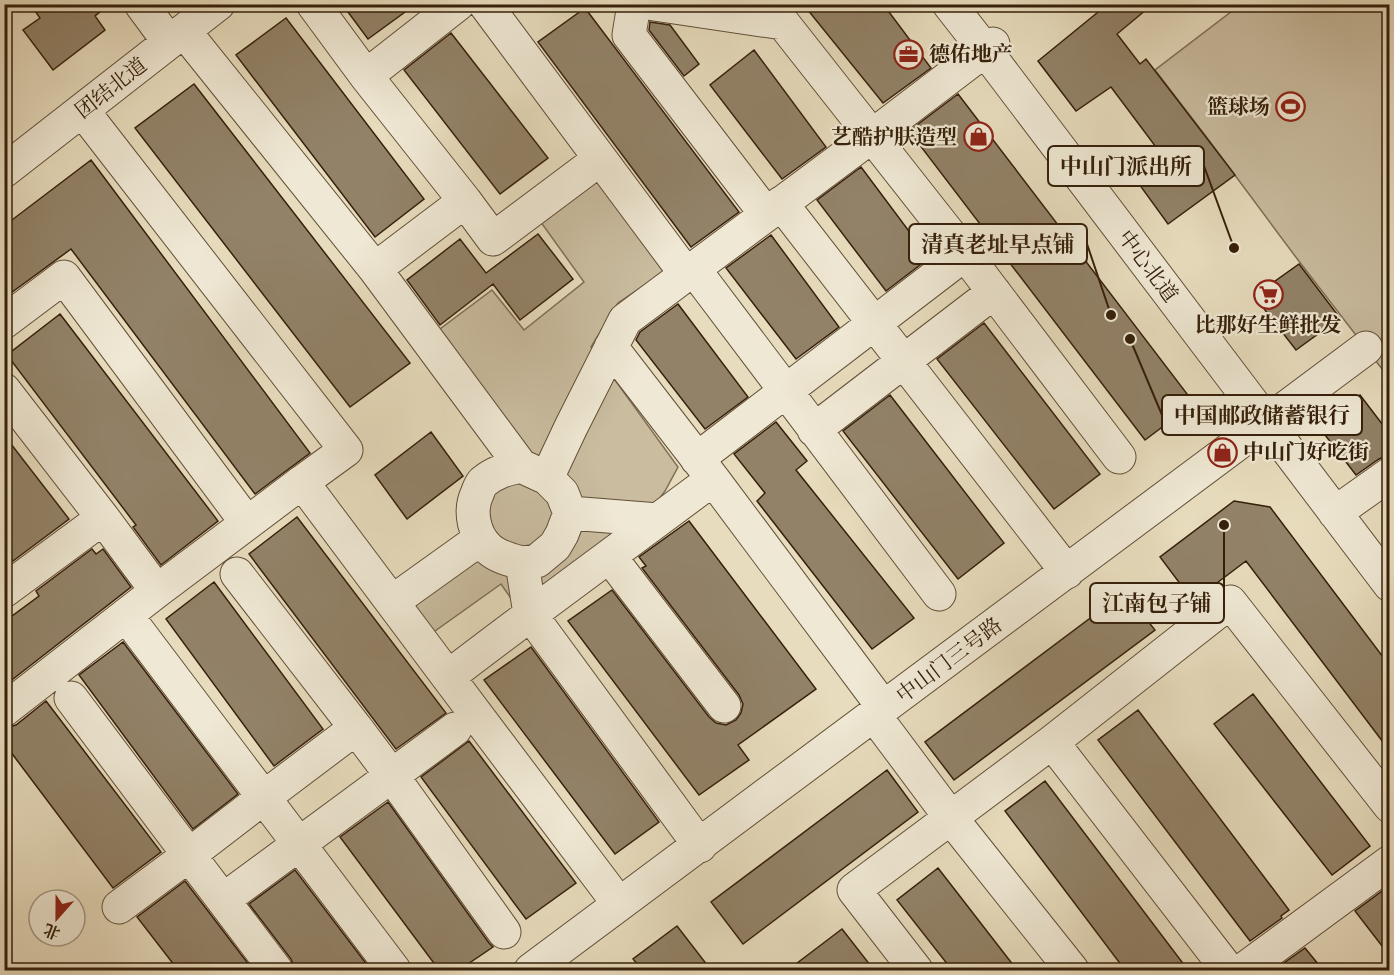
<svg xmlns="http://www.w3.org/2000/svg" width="1394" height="975" font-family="'IM FELL Great Primer','Noto Serif SC',serif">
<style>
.green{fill:#c9bc9f;stroke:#806e55;stroke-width:1.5}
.building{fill:#928268;stroke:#36200b;stroke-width:1.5}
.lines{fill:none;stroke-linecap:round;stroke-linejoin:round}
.minor-casing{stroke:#624f38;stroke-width:35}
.minor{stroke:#efe8d4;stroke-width:33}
.labels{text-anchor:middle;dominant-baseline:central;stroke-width:4.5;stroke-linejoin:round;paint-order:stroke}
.poi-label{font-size:21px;font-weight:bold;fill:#36200b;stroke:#efe8d4;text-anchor:start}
.street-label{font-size:21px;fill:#36200b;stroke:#efe8d4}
.leader{fill:none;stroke:#36200b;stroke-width:2}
.callout-dot{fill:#36200b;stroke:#efe8d4;stroke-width:2}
.callout{fill:#efe8d4;stroke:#36200b;stroke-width:2}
.callout-label{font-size:22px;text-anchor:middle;font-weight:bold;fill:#36200b}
</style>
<rect width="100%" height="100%" fill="#e7dcbd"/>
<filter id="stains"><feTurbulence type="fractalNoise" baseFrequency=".00333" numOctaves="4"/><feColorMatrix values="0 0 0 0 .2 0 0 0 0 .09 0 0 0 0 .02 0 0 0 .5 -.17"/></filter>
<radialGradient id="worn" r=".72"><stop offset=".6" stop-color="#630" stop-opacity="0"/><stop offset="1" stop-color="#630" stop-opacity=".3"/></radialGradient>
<!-- green -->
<path class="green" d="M1240,5H1389V378L1295,256L1205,135L1155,70Z
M596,177L668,269L618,303L591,347L678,467L665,491L639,526L519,610L501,584L428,636L403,602L478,550L498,458L436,332L492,290L524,330L584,282L540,221Z"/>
<!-- building -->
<path class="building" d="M30,4H110L95,16L105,30L53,70L23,30L40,18Z
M342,4H416L368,39Z
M803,4H883L931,68L883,103Z
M1108,4H1153L1117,34L1140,64L1146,59L1235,175L1168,224L1139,184L1168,163L1111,87L1076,111L1038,61Z
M585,8L739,212L691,247L538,42Z
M286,18L424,199L375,237L236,55Z
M650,22L670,25L699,64L684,76L649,30Z
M451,33L548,158L500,194L404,70Z
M754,50L826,147L782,179L710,85Z
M194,84L410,363L350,407L135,128Z
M958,94L1194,403L1145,440L909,131Z
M91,160L310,453L255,494L71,249L4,298V226Z
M861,167L929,258L886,291L817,200Z
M538,234L573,279L520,320L493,284L440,325L407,280L460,239L486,273Z
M771,235L839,327L796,359L726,268Z
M1299,264L1340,318L1296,350L1254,296Z
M678,304L748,397L705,429L636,340L640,332Z
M60,314L218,521L161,565L133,527L136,525L7,355Z
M984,323L1100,474L1054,509L937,359Z
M890,395L1004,543L958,579L843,431Z
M1360,395L1389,433V455L1379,459L1356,475L1318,426Z
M776,422L807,461L796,470L914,618L872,649L757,501L765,493L734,454Z
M431,432L463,476L407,519L375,475Z
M4,435L69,519L13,561L4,549Z
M1234,501L1270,507L1389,665V750L1246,561L1193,601L1160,557Z
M297,517L446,713L396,749L249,554Z
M689,521L816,689L738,745L749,760L699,795L568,621L612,590L709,717L716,723L726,725L736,720L741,713L743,704L739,695L642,568L646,566L639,557Z
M92,549L96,554L103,549L131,587L4,686V622L39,596L36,591Z
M214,582L323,729L274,766L166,619Z
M1125,592L1155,630L954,780L925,742Z
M123,642L238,794L193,829L79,675Z
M531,647L659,822L615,854L484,680Z
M1253,694L1370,846L1332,875L1214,724Z
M46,701L161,852L113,888L4,743V728L16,725Z
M1138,710L1289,910L1281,916L1282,918L1250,941L1098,740Z
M469,741L576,883L526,919L421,777Z
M887,770L918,812L743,944L711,902Z
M1045,781L1188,970H1125L1005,811Z
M388,802L489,943L493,947L459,970H439L340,837Z
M938,868L1017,970H952L897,900Z
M295,870L371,970H294V967L291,959L249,904Z
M185,881L208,911L253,970H178L137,917Z
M1389,886V955L1355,911Z
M677,926L711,970H642L633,959Z
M842,929L874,970H788Z
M1305,948L1323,970H1274Z"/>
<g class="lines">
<defs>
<path id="minor" d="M141,4L169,42
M313,4L366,76L458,4
M485,4L686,274
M634,4L629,35L766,214
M654,4L783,23L965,254L1119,457
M949,4L985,50L1390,585
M184,31L375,269L521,466L547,478L571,427L625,320L872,136L993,44
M366,76L465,201L375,269
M82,110L346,450L302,482
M4,171L218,4
M465,201L493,239L600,159
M781,203L1067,572
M693,268L939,594
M4,322L64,277L247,523
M4,390L103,518L4,591
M814,430L994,292
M697,459L965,254
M521,466C507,469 495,472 483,482C480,485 479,489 477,494C469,511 474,536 489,549C498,557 511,560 522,563L530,614L700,846
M713,479L884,708
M570,513L658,520
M1335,513L1390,474
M103,518L157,591
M610,557L724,706
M522,563L537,561L555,546L562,534L570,513L562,493L547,478
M237,574L356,728L263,798L189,855L276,970
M392,602L480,539
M126,615L394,970
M448,677L619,904
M71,698L189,855L119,907
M4,710L157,591L302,482L448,677C535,610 625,545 713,479L611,347
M874,715L951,818L1072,970
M356,728L392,776L504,932
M1052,742L1230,602L1390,806
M223,900L455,729
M531,970L1366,348
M916,970L854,890L1052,742L1228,970
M1243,970L1390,862"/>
</defs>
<!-- minor casing -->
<use href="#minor" class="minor-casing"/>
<!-- minor -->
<use href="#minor" class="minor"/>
</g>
<!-- icons -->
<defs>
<symbol id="office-ring" viewBox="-11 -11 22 22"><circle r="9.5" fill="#efe8d4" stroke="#8f2418" stroke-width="1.5"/><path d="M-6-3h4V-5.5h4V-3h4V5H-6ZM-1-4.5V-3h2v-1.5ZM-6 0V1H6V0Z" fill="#8f2418"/></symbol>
<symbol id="stadium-ring" viewBox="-11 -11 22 22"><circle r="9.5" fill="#efe8d4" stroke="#8f2418" stroke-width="1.5"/><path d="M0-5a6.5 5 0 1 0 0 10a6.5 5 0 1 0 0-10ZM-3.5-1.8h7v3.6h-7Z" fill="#8f2418"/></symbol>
<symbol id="shop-ring" viewBox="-11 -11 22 22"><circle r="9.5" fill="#efe8d4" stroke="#8f2418" stroke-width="1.5"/><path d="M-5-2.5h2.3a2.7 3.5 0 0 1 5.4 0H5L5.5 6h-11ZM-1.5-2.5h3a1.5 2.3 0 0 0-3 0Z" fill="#8f2418"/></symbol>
<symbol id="supermarket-ring" viewBox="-11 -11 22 22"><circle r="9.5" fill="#efe8d4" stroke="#8f2418" stroke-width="1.5"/><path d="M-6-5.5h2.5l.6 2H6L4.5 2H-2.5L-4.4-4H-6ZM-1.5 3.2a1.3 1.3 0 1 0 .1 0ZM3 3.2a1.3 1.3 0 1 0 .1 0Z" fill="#8f2418"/></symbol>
</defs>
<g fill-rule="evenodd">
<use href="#office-ring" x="892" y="38" width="33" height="33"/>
<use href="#stadium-ring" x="1274" y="90" width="33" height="33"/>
<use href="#shop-ring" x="962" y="120" width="33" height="33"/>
<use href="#supermarket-ring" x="1252" y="278" width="33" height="33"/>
<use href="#shop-ring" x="1206" y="436" width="33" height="33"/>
</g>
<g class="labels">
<!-- poi labels -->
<g class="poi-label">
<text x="929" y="54">德佑地产</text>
<text x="1270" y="107" text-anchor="end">篮球场</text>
<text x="957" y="137" text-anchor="end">艺酷护肤造型</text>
<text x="1268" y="325" text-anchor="middle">比那好生鲜批发</text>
<text x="1243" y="452">中山门好吃街</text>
</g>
<!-- street labels -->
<g class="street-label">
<text transform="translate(111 88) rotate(-38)">团结北道</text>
<text transform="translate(1148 266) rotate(53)">中心北道</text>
<text transform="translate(949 660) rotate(-37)">中山门三号路</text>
</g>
</g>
<!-- callouts -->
<path class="leader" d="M1234 248L1204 166M1111 315L1087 244M1130 339L1162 415M1224 525L1224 603"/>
<g class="callout-dot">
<circle cx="1234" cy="248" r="6"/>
<circle cx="1111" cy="315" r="6"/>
<circle cx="1130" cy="339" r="6"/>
<circle cx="1224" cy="525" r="6"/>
</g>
<g class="callout">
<rect x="1048" y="146" width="156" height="40" rx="6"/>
<rect x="909" y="224" width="178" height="40" rx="6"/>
<rect x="1162" y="395" width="200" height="40" rx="6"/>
<rect x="1090" y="583" width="134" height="40" rx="6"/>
</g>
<g class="callout-label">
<text x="1126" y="174">中山门派出所</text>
<text x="998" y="252">清真老址早点铺</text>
<text x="1262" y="423">中国邮政储蓄银行</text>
<text x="1157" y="611">江南包子铺</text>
</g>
<!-- margin -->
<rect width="1394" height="975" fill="none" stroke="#e7dcbd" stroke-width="24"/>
<rect x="6" y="6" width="1382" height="963" fill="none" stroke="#36200b" stroke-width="3"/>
<rect x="12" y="12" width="1370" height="951" fill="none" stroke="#36200b" stroke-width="1.5"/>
<!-- north arrow -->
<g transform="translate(57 918) rotate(201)"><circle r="28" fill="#efe8d4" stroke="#a59884" stroke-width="1.5"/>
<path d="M0-4.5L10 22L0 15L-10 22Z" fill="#8f2418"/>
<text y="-9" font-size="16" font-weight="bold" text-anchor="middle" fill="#36200b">北</text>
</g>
<rect width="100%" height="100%" filter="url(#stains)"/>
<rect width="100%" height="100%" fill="url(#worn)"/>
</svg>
